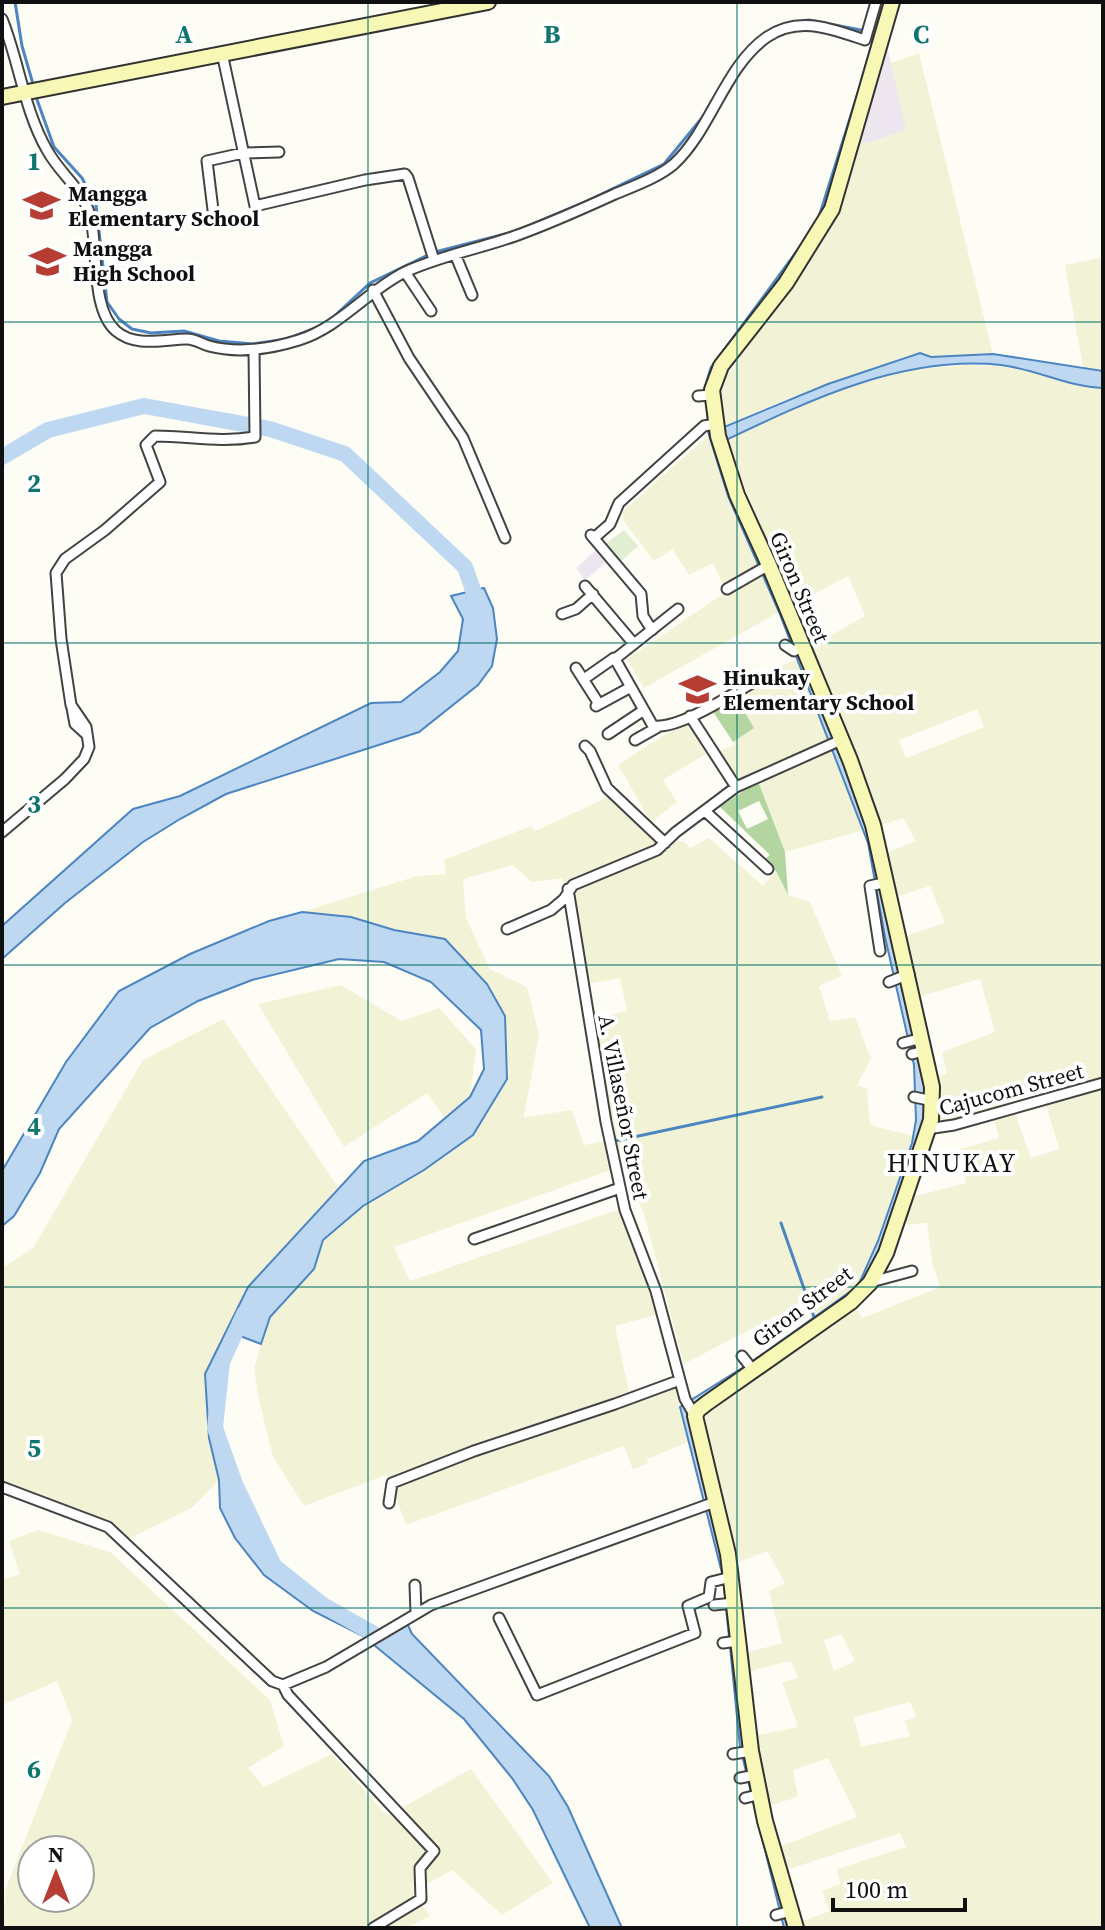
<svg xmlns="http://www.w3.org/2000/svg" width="1105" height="1930" font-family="'Source Serif 4',serif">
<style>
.industrial{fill:#eee6ee}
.farmland{fill:#f2f3d6;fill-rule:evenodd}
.forest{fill:#b3d6a1;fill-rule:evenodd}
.pitch{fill:#e1eed1}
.water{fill:#bed8f1;stroke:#4c85c1;stroke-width:2}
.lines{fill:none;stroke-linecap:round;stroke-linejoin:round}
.stream{stroke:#4c85c1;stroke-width:3}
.river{stroke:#bed8f1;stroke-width:16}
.street-casing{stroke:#434343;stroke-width:13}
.secondary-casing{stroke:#323232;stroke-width:18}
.street{stroke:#fff;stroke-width:9}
.secondary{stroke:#f8f8b6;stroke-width:14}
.grid{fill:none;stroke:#0f766e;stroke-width:2;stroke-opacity:0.55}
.labels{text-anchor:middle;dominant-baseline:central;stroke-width:8;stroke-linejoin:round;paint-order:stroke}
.poi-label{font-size:22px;font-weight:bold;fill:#101010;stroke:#fff;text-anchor:start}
.street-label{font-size:22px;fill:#101010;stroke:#fff}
.quarter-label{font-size:26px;letter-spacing:2px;fill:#101010;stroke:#fff}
.grid-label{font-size:26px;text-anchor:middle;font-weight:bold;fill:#0f766e;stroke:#fff;stroke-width:8;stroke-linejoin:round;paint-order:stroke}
</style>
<rect width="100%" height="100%" fill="#fefdf5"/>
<!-- industrial -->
<path class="industrial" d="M885,38L907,130L868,143H857Z
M597,549L608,561L585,580L576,568Z"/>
<!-- farmland -->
<path class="farmland" d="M919,53L993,354L931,357L920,353L906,356L777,403L724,427L719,394L723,382L828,230L842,198L857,143H868L906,130L891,63Z
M1103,257V371L1083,368L1065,265Z
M967,365L1017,367L1040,375L1103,388V1079L934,1125L935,1077L947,1074L942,1052L995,1032L980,979L918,997L902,937L945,923L930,886L893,898L884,854L916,841L903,818L879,826L808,648L865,616L848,576L791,607L727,440L790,410L847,388L905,370ZM977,709L984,727L906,758L899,740Z
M709,435L728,496L779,612L644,688L627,659L726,592L713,563L689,575L672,549L654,561L624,521L622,512Z
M797,659L830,741L739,784L717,752L734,745L733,742L754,728L734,694L761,675Z
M685,721L709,752L663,780L677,802L651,822L618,765Z
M832,748L864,830L785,852L758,781Z
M610,796L661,841L655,849L564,885L562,878L532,882L513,865L463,879L466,918L490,969L527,987L539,1034L524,1117L572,1110L584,1145L606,1141L611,1170L394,1247L410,1281L620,1209L644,1271L656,1315L615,1326L630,1396L389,1481L386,1475L304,1506L273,1457L258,1396L254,1368L270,1317L314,1269L323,1241L363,1206L424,1170L473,1135L507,1079L505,1016L394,930L351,917L302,912L417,876L446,874L444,860L531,826L535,831Z
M709,838L763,886L776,871L788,895L810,902L842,976L819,986L830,1021L855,1017L871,1059L857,1085L867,1089L870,1125L913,1136L878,1241L858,1286L812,1320L805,1301L684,1364L644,1214L615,1141L604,1084L594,1019L627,1011L620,978L588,984L570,890L660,854L671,843L684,841L690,848Z
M341,985L402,1021L439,1008L476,1049L470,1097L444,1117L427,1093L344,1147L258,1004Z
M223,1019L340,1190L248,1287L205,1374L209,1438L219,1480L192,1508L122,1542L2,1482V1268L33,1248L143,1060Z
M1103,1086V1928H798L797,1923L830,1911L822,1891L840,1884L837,1869L906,1847L900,1833L783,1871L776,1848L857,1817L828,1758L793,1770L798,1797L765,1807L753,1736L798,1727L782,1682L798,1678L791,1661L746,1672L745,1653L782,1643L769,1591L785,1583L767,1551L734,1564L701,1411L854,1304L862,1318L940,1287L932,1262L927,1223L898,1225L907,1198L966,1183L960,1149L999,1138L994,1119L1015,1113L1031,1158L1059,1149L1046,1105ZM841,1634L855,1661L834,1671L824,1640ZM910,1702L916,1717L905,1721L910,1736L861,1747L854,1717Z
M675,1384L688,1442L647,1459L648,1463L633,1470L624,1446L406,1525L393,1490L396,1484L476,1453Z
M38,1530L110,1552L270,1700L284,1746L248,1768L264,1787L332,1754L387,1816L471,1769L553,1883L502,1915L452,1870L413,1892L430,1916L406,1928H2L6,1888L72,1720L57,1681L2,1705V1580L20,1574L9,1541ZM32,1850H80V1898H32Z"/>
<!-- forest -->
<path class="forest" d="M734,694L754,728L733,742L710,707Z
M758,781L785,852L788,895L776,871L763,860L770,855L720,807ZM759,801L768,819L747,829L738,811Z"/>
<!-- pitch -->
<path class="pitch" d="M624,530L638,546L619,563L604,545Z"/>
<!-- water -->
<path class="water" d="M920,353L931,357L993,354L1103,371V388C1068,387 1036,369 1001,365C904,355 812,399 726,440L724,427L828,384Z
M712,430L865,813L918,1037L929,1113L889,1237L863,1285L697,1405L731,1610L791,1928H784L740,1747L723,1577L680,1407L750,1363L858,1286L878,1241L912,1143L916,1120L914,1065L885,937L868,843L779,612L728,496L709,435L708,431Z
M484,588L493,608L497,639L492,666L478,685L419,732L226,794L180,819L143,842L65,903L2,959V926L133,809L180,796L371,703L401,702L440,672L458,651L463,619L451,596Z
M302,912L351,917L394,930L445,939L487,984L505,1016L507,1079L473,1135L424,1170L363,1206L323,1240L314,1269L270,1317L261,1344L235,1334L222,1362L215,1428L235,1484L274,1566L323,1605L382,1638L407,1623L412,1634L549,1776L568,1807L622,1928H590L533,1810L512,1778L464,1719L363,1636L313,1611L264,1575L235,1538L220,1508L219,1480L209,1438L205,1374L248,1287L364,1161L418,1141L470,1097L484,1069L481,1030L431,982L384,962L339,959L252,980L198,1001L150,1028L59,1129L40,1173L14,1216L2,1226V1171L66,1062L119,991L190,954L269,921Z"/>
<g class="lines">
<!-- stream -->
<path class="stream" d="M15,2L22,46L33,84
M803,21L809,20L866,31
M861,83L884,2
M36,97L54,147L82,178L96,205L107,302L119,319L132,329L151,333L184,331L219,341L253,344L287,339L323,325
M819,217L859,90
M516,231L583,203L664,164L706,113
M435,252L509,233
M329,321L370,283L428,255
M709,424L705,388L711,368L800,247
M615,1141L822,1097
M781,1223L815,1320"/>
<!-- river -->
<path class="river" d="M2,457L48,430L144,406L270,429L345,454L465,567L479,607
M244,1314L222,1362L215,1428L235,1484L274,1566L323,1605L393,1645"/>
<defs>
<path id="street" d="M2,19C19,61 24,110 47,150C60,174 82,188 90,215C99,248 90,308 116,331C136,348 164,339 187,339C195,339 202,344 209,346C239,354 270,349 299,340C340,327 367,291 405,272C440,256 478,249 515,236C549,224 582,209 615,194C634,186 659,177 674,164C711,130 725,66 767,37C799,15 832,29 865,40L876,2
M222,53L255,206L365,180L405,174L408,178L434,260
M214,218L207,161L243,153L279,152
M455,254L472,295
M405,272L431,311
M373,290L409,358L463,438L505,538
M698,396L712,395
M591,535L641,594L643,616L652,630
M594,538L610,524L619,503L704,426L715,424
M585,586L634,644
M727,589L769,565
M678,609L615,659L653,726C680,730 735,692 761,678
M562,614L576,609L593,594
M785,645L794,651L802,647
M576,668L599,704
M584,679L614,658
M596,706L631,687
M72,708L75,724L86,734
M690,716L736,787
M608,734L644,710
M635,740L658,727
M585,746L590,751L607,788L665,843
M705,811L768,869
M2,832L65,779L84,759L89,747L86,727L71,705L61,639L56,573L65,559L105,530L160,482L146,445L155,436C190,436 219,443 255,437L254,350
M568,889L606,1122L625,1210L656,1291L685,1399L695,1416
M507,929L551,910L564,899L573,885L657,850L676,832L736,787L841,740
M880,951L870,886L887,882
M889,982L909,974
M903,1043L922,1038
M912,1054L924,1051
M914,1097L933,1101
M927,1129L954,1125L1103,1083
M474,1239L620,1188
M871,1282L912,1271
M742,1356L753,1370
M2,1487L108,1527L272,1681L283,1685L326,1667L431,1605L715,1502
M389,1503L392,1483L474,1451L615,1404L680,1380
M415,1585L416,1613
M714,1605L734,1603
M499,1618L537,1695L695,1633L688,1606L709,1597L711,1582L731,1577
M723,1643L738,1641
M283,1685L288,1695L434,1851L420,1868L421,1899L373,1928
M733,1754L751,1751
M740,1778L756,1775
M745,1798L761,1794
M776,1915L791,1911"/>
<path id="secondary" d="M2,97L488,2
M796,1928L765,1821L751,1751L728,1554L695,1416L698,1410L707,1403L851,1302L870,1283L886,1253L931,1120L932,1087L873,825L850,760L769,565L737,495L718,436L712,390L721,366L786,283L832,209L892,2"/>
</defs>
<!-- street casing -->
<use href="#street" class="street-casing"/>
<!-- secondary casing -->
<use href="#secondary" class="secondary-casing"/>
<!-- street -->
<use href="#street" class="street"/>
<!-- secondary -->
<use href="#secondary" class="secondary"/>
</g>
<!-- grid -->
<path class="grid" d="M368,2V1928M737,2V1928M2,322H1103M2,643H1103M2,965H1103M2,1287H1103M2,1608H1103"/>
<!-- icons -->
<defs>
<symbol id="school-bare" viewBox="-9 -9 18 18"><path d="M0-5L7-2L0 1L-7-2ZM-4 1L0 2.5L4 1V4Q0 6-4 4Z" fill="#b53d34" stroke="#fff" stroke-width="2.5" paint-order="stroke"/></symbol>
</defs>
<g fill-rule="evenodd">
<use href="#school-bare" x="16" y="180" width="51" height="51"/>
<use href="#school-bare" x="22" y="236" width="51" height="51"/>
<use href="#school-bare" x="672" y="664" width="51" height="51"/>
</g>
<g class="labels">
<!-- poi labels -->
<g class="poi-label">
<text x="68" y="193">Mangga<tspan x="68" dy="25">Elementary School</tspan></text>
<text x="73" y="248">Mangga<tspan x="73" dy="25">High School</tspan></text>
<text x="723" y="677">Hinukay<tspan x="723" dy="25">Elementary School</tspan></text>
</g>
<!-- street labels -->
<g class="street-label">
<text transform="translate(800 587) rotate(67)">Giron Street</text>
<text transform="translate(1011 1089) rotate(-15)">Cajucom Street</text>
<text transform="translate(624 1107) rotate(79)">A. Villaseñor Street</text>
<text transform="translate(802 1306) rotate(-37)">Giron Street</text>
</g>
<!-- quarter labels -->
<g class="quarter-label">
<text x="952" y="1163">HINUKAY</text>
</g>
</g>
<g class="grid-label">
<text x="184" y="43">A</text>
<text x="552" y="43">B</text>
<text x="921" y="43">C</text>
<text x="34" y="170">1</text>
<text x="34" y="492">2</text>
<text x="34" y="813">3</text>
<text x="34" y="1135">4</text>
<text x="34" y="1457">5</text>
<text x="34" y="1778">6</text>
</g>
<!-- border -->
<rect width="1105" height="1930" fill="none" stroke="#101010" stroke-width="8"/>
<!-- north arrow -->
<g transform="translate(56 1874)"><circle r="38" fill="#ffffff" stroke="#9f9f9f" stroke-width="2"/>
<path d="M0-6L14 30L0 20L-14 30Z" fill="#b53d34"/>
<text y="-12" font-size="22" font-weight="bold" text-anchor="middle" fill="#101010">N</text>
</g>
<!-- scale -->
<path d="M833 1898v12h132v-12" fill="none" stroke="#101010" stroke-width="4"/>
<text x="845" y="1898" font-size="24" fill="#101010" stroke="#ffffff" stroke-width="6" paint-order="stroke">100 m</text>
</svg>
